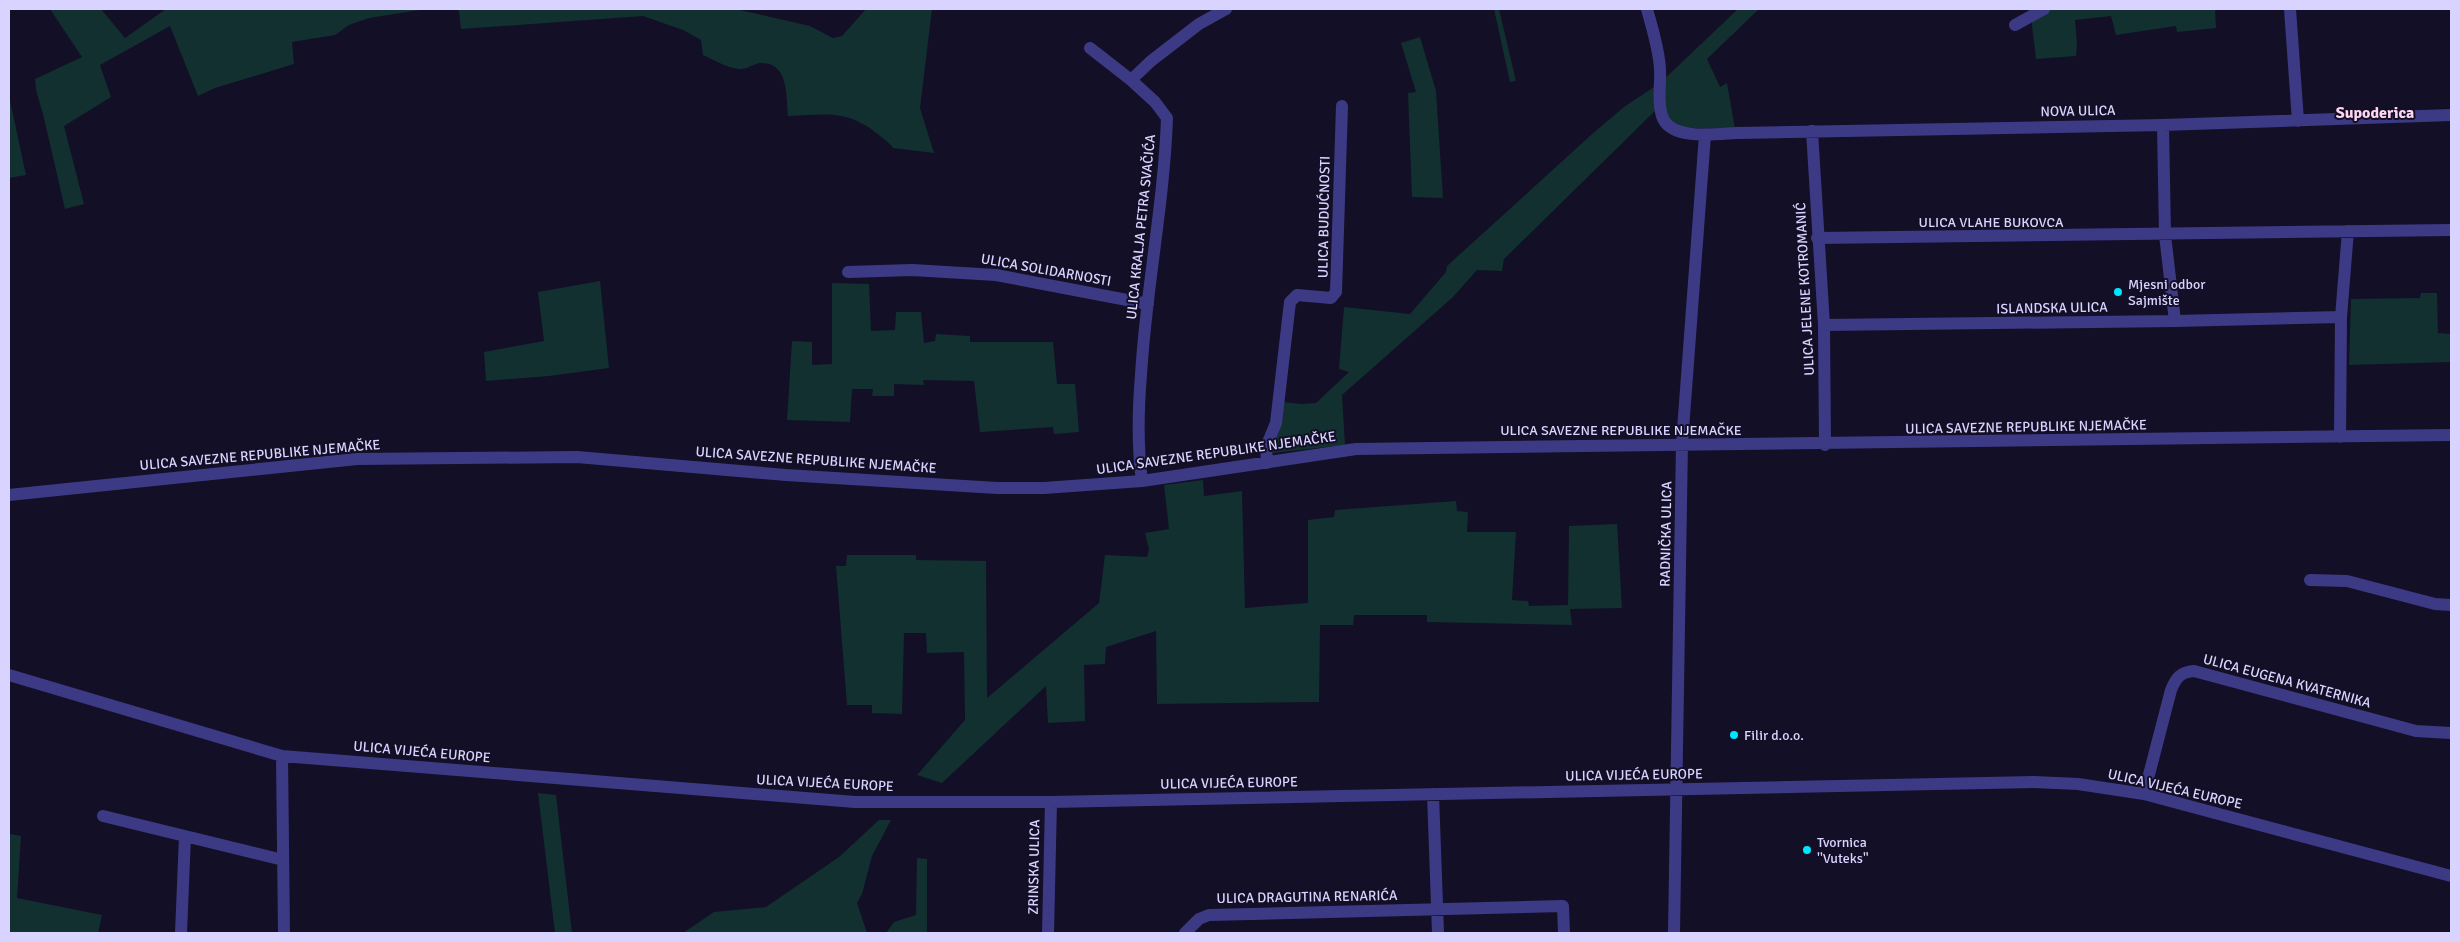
<svg xmlns="http://www.w3.org/2000/svg" width="2460" height="942" font-family="Signika,sans-serif">
<style>
.green{fill:#12302f}
.lines{fill:none;stroke-linecap:round;stroke-linejoin:round}
.minor{stroke:#3d3a85;stroke-width:12}
.poi-dot{fill:#00e5ff;stroke:#130f26;stroke-width:2}
.labels{text-anchor:middle;dominant-baseline:central;stroke-width:4;stroke-linejoin:round;paint-order:stroke}
.street-label{font-size:14px;fill:#d9d4ff;stroke:#130f26}
.poi-label{font-size:14px;fill:#d9d4ff;stroke:#130f26;text-anchor:start}
.quarter-label{font-size:16px;font-weight:bold;fill:#ffd6f0;stroke:#130f26}
</style>
<rect width="100%" height="100%" fill="#130f26"/>
<!-- green -->
<path class="green" d="M50,9H101L125,38L166,9H426L369,18L349,25L335,35L292,42L294,64L215,88L198,96L170,26L100,65L111,97L64,126L84,204L65,209L43,114L36,90L35,79L82,57Z
M456,9H736L810,26L833,38L842,36L866,9H932L920,108L934,153L893,148C888,141 882,138 875,132C845,109 824,115 788,116C786,97 789,62 761,63C754,63 747,70 739,69C727,68 714,60 703,55L701,40L683,30L643,16L461,29L459,11Z
M1494,9H1499L1516,81L1510,82Z
M1738,9H1759L1707,59L1720,87L1727,83L1735,129L1684,128L1673,124L1660,106L1504,259L1502,271L1477,270L1453,297L1342,395L1345,445L1273,453L1270,450L1283,402L1301,404L1316,403L1349,372L1339,369L1344,307L1410,314L1446,272L1447,266L1591,135L1624,107L1660,83Z
M2044,9H2215L2216,28L2177,32L2176,26L2116,35L2111,16L2075,20L2077,43L2076,56L2036,59L2031,17Z
M1420,37L1436,91L1443,198L1412,197L1408,93L1416,92L1401,43Z
M9,96L26,175L9,178Z
M600,281L609,368L549,376L486,381L484,352L544,341L538,292Z
M832,283L869,284L871,331L895,330L896,312H921L924,343L935,341L936,334L970,336V342H1053L1057,384H1075L1079,432L1054,434L1053,427L980,432L974,381L923,380L924,385L894,384V396H872L873,389H852L850,422L787,420L792,341L812,342V365L832,364Z
M2421,293H2437L2438,333L2451,334V362L2349,365L2351,299L2420,298Z
M1203,480L1204,496L1242,491L1245,608L1308,603V520L1334,517L1335,510L1456,501L1457,511L1468,512L1467,532H1516L1512,600L1528,601L1529,606L1568,605L1569,526L1617,524L1622,608L1570,609L1572,625L1427,622V615H1354L1353,625H1320L1319,702L1157,704L1156,631L1106,647L1105,664L1084,665L1085,721L1048,723L1046,686L942,783L917,775L965,720L964,652L927,653L926,633H904L902,714L872,713V705H847L836,566H846L847,555H916V560L986,561L987,698L1099,603L1105,555L1147,557L1149,549L1145,533L1169,529L1164,485Z
M538,793L556,795L572,933H555Z
M9,817L10,834L21,836L17,898L102,915L98,933H9Z
M879,820H891L872,856L862,894L857,903L867,933H683L714,912L766,907L839,857Z
M917,858L927,859V933H886L894,922L916,915Z"/>
<g class="lines">
<!-- minor -->
<path class="minor" d="M1647,9C1652,28 1659,49 1660,69C1661,85 1657,101 1662,116C1670,141 1716,134 1736,133L2163,125L2451,115
M2290,9L2298,121
M2015,25L2044,9
M1090,48L1131,80
M2163,125L2165,235L2175,321
M1812,131L1824,325L1825,445
M1817,238L2451,230
M848,272L912,270L996,275L1148,304
M1824,325L2175,321L2341,317
M2340,437L2341,317L2348,231
M1267,463L1266,447L1276,423L1290,302L1297,295L1331,298L1336,292L1342,106
M1142,481C1137,445 1138,411 1141,375C1146,289 1164,204 1167,118L1155,102L1131,80L1151,61L1199,24L1226,9
M9,495L357,459L577,457L786,475L997,488H1044L1142,481L1356,449L2451,435
M2310,580L2347,581L2435,604L2451,605
M9,675L282,756L855,802H1051L2034,782L2078,784L2144,794L2451,876
M282,756L284,933
M1433,794L1438,933
M2144,794L2171,690C2176,678 2180,672 2194,671L2416,731L2451,733
M103,816L283,860
M181,933L185,836
M1048,933L1051,802
M1185,933L1199,919L1209,915L1563,906L1564,933
M1674,933L1682,443L1705,135"/>
</g>
<!-- markers -->
<g class="poi-dot">
<circle cx="2118" cy="292" r="5"/>
<circle cx="1734" cy="735" r="5"/>
<circle cx="1807" cy="850" r="5"/>
</g>
<g class="labels">
<!-- street labels -->
<g class="street-label">
<text transform="translate(2078 111) rotate(-1)">NOVA ULICA</text>
<text transform="translate(1324 217) rotate(-89)">ULICA BUDUĆNOSTI</text>
<text x="1991" y="222">ULICA VLAHE BUKOVCA</text>
<text transform="translate(1141 227) rotate(-84)">ULICA KRALJA PETRA SVAČIĆA</text>
<text transform="translate(1046 270) rotate(10)">ULICA SOLIDARNOSTI</text>
<text transform="translate(1805 289) rotate(-93)">ULICA JELENE KOTROMANIĆ</text>
<text transform="translate(2052 308) rotate(-1)">ISLANDSKA ULICA</text>
<text transform="translate(2026 427) rotate(-1)">ULICA SAVEZNE REPUBLIKE NJEMAČKE</text>
<text x="1621" y="430">ULICA SAVEZNE REPUBLIKE NJEMAČKE</text>
<text transform="translate(1216 453) rotate(-8)">ULICA SAVEZNE REPUBLIKE NJEMAČKE</text>
<text transform="translate(260 455) rotate(-5)">ULICA SAVEZNE REPUBLIKE NJEMAČKE</text>
<text transform="translate(816 460) rotate(4)">ULICA SAVEZNE REPUBLIKE NJEMAČKE</text>
<text transform="translate(1666 534) rotate(-89)">RADNIČKA ULICA</text>
<text transform="translate(2287 681) rotate(15)">ULICA EUGENA KVATERNIKA</text>
<text transform="translate(422 752) rotate(5)">ULICA VIJEĆA EUROPE</text>
<text transform="translate(1634 775) rotate(-1)">ULICA VIJEĆA EUROPE</text>
<text transform="translate(825 783) rotate(3)">ULICA VIJEĆA EUROPE</text>
<text transform="translate(1229 783) rotate(-1)">ULICA VIJEĆA EUROPE</text>
<text transform="translate(2175 789) rotate(13)">ULICA VIJEĆA EUROPE</text>
<text transform="translate(1034 867) rotate(-89)">ZRINSKA ULICA</text>
<text transform="translate(1307 897) rotate(-1)">ULICA DRAGUTINA RENARIĆA</text>
</g>
<!-- poi labels -->
<g class="poi-label">
<text x="2128" y="284">Mjesni odbor<tspan x="2128" dy="16">Sajmište</tspan></text>
<text x="1744" y="735">Filir d.o.o.</text>
<text x="1817" y="842">Tvornica<tspan x="1817" dy="16">''Vuteks''</tspan></text>
</g>
<!-- quarter labels -->
<g class="quarter-label">
<text x="2375" y="113">Supoderica</text>
</g>
</g>
<!-- border -->
<rect width="2460" height="942" fill="none" stroke="#d9d4ff" stroke-width="20"/>
</svg>
